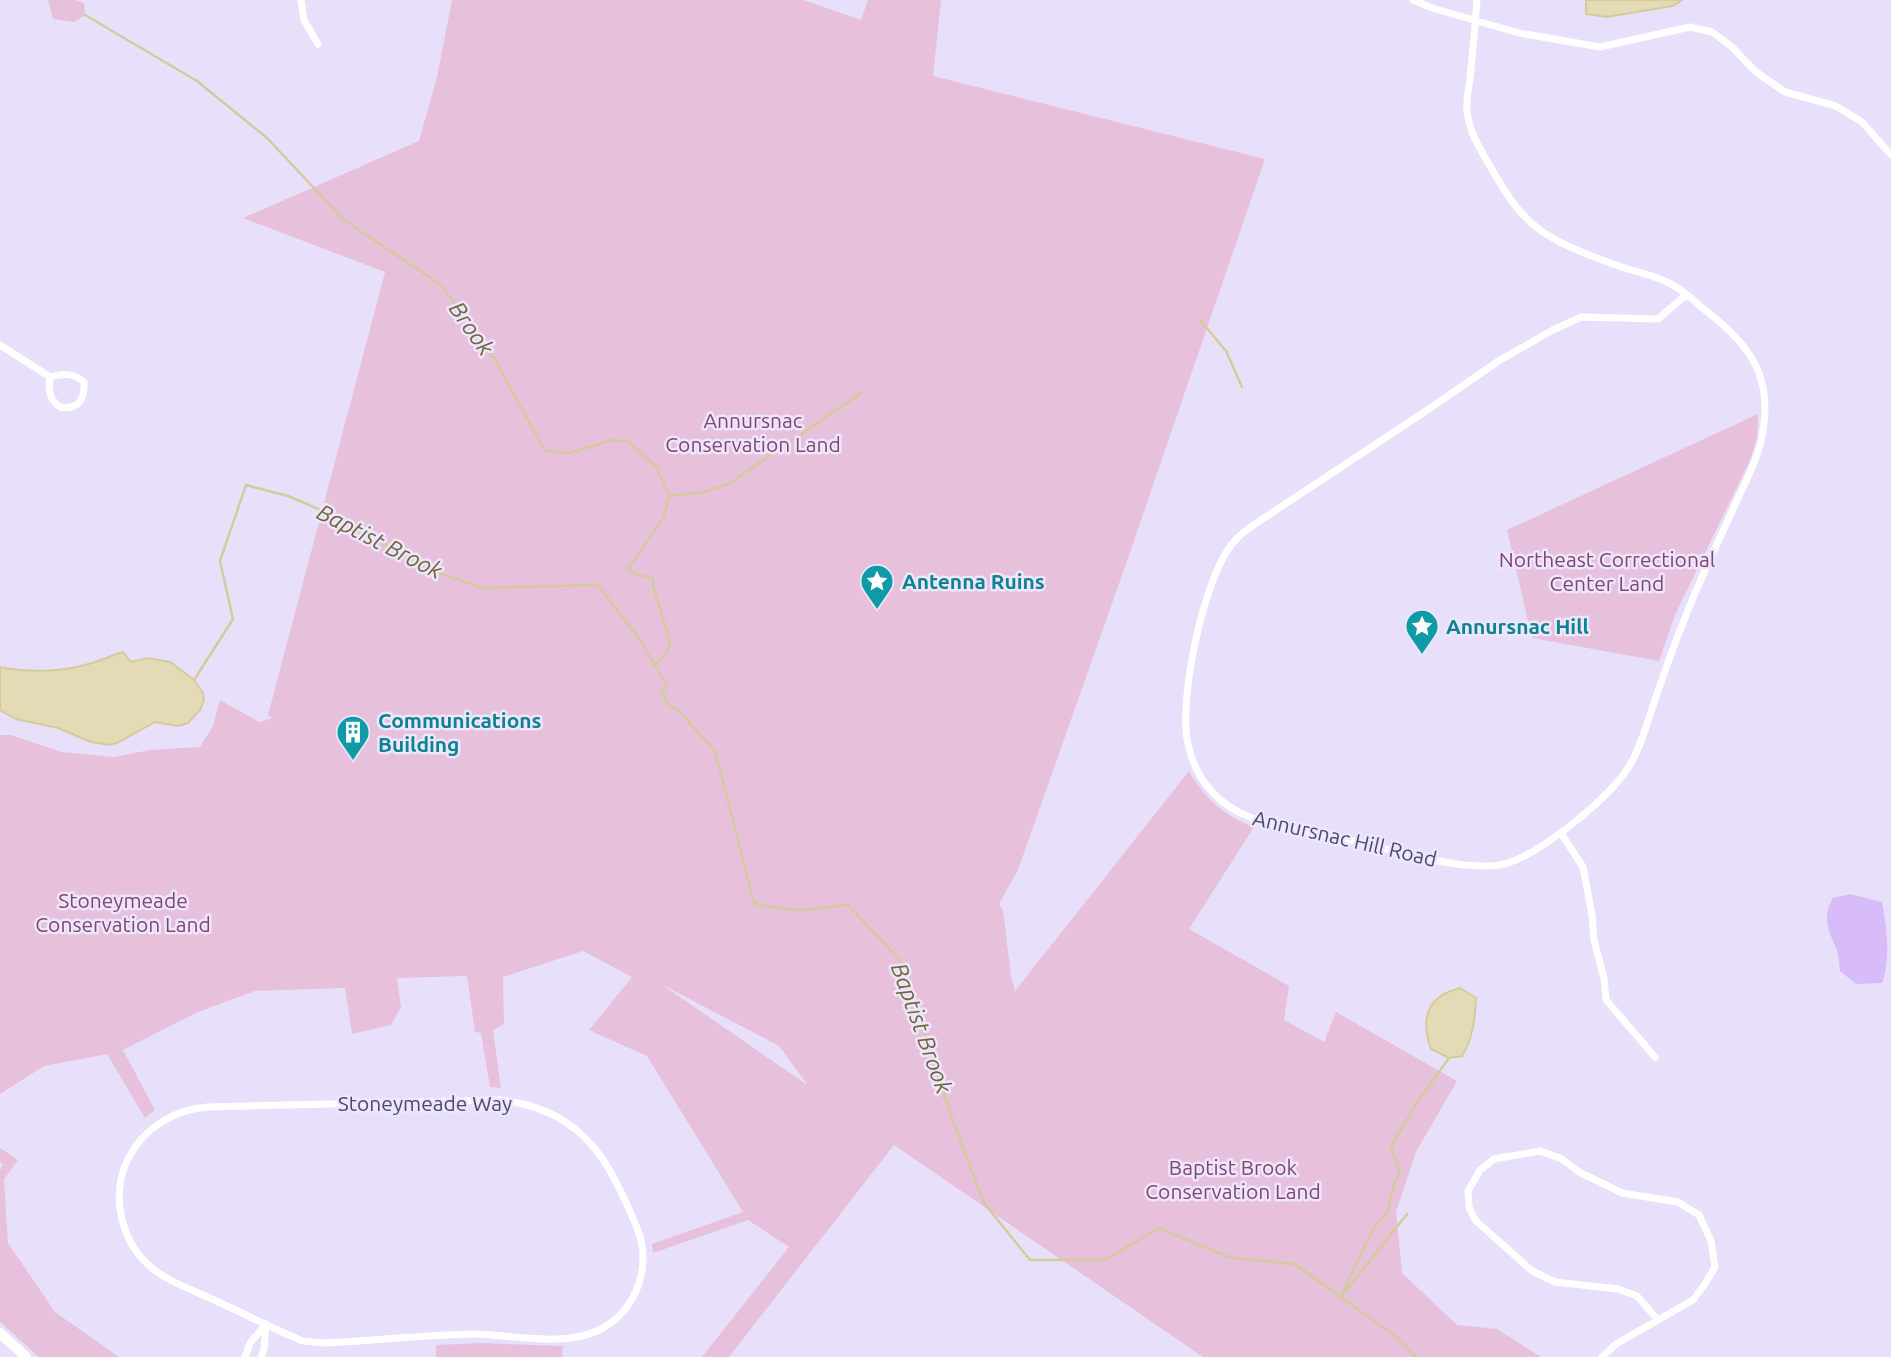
<svg xmlns="http://www.w3.org/2000/svg" width="1891" height="1357" font-family="Ubuntu,sans-serif">
<style>
.green{fill:#e7c0dc;fill-rule:evenodd}
.sand{fill:#d8bcf9}
.water{fill:#e3dbb6;stroke:#d4cb9d;stroke-width:2}
.lines{fill:none;stroke-linecap:round;stroke-linejoin:round}
.stream{stroke:#d4cb9d;stroke-width:2.5}
.minor{stroke:#fff;stroke-width:7}
.tertiary{stroke:#fff;stroke-width:10}
.labels{text-anchor:middle;dominant-baseline:central;stroke-width:5;stroke-linejoin:round;paint-order:stroke}
.park-label{font-size:21px;fill:#81476b;stroke:#ede6fe}
.culture-label{font-size:21px;font-weight:bold;fill:#0d838f;stroke:#ede6fe;text-anchor:start}
.street-label{font-size:21px;fill:#4a4970;stroke:#ede6fe}
.water-label{font-size:23px;font-style:italic;fill:#6f663b;stroke:#ede6fe}
</style>
<rect width="100%" height="100%" fill="#e8e0fb"/>
<!-- green -->
<path class="green" d="M48,0H76L84,3L85,15L74,22L53,19Z
M452,0H804L861,20L868,0H941L933,76L1265,159L1126,564L1018,870L999,904L1003,910L1011,976L1015,991L1189,771C1204,798 1226,817 1254,827L1189,929L1289,986L1284,1020L1324,1042L1336,1012L1457,1081L1416,1152L1396,1212L1402,1273L1457,1325L1497,1329L1541,1357H1203L894,1145L729,1357H702L789,1247L748,1220L653,1253L652,1244L743,1212L647,1056L589,1030L632,977L583,951L503,977L504,1024L493,1030L501,1088L490,1087L481,1033L475,1032L467,976L397,978L401,1007L391,1025L352,1034L345,988L255,991L198,1012L123,1050L155,1110L145,1118L107,1054L44,1066L0,1094V735H11L62,752L114,757L150,750L200,747L213,726L220,700L259,722L272,718L268,715L385,272L243,218L419,141L437,77ZM661,984L779,1046L807,1084H806Z
M1758,414L1757,438L1750,460L1675,615L1659,661L1532,638L1507,530Z
M0,1148L18,1160L4,1179L8,1243L55,1312L119,1357H39L0,1322V1169L3,1165L0,1162Z
M480,1343L563,1346L562,1357H436V1345Z"/>
<!-- sand -->
<path class="sand" d="M1850,894L1882,902C1887,929 1891,960 1882,983L1856,984L1840,971C1839,964 1839,955 1836,948C1828,929 1822,917 1833,898Z"/>
<!-- water -->
<path class="water" d="M1586,0H1682L1673,6L1606,17L1586,14Z
M123,652L131,662L148,658L170,662L194,680L203,693L204,700L200,710L188,723L178,726L155,722L119,742L110,745L91,742L58,728L16,719L0,710V667C29,673 64,672 92,663C103,660 112,655 123,652Z
M1460,988L1476,998C1475,1019 1473,1038 1462,1056L1449,1058L1431,1049C1420,1019 1427,996 1460,988Z"/>
<g class="lines">
<!-- stream -->
<path class="stream" d="M85,15L197,81L267,138L344,220L441,285L489,349L545,451L570,453L612,440L628,441L657,468L669,496L664,517L628,569L637,575L653,578V586L670,642L667,652L654,665
M1200,320L1226,351L1242,387
M669,496L704,492L730,483L861,393
M194,680L233,619L220,561L246,485L288,496L344,520L428,569L482,588L598,585L641,641L667,687L661,692L668,705L678,710L715,751L754,903C790,913 811,911 847,904L899,959L952,1118L984,1203L1030,1260H1105L1159,1228L1231,1258L1295,1264L1398,1338L1416,1357
M1345,1292L1407,1214
M1341,1297L1372,1230L1387,1213L1395,1181L1400,1173L1391,1147L1416,1104L1449,1058"/>
<!-- minor -->
<path class="minor" d="M301,0L304,20L318,44
M1413,0L1432,8L1519,33L1600,47L1690,27L1712,32L1731,46L1756,72L1785,92L1836,106L1862,122L1891,155
M1477,0C1475,26 1473,51 1470,77C1469,88 1466,100 1467,111C1469,132 1480,149 1490,166C1505,193 1523,222 1551,237C1572,249 1598,259 1622,267C1638,273 1656,275 1671,284C1683,290 1694,301 1705,310C1752,346 1775,379 1761,441C1756,464 1744,484 1735,505C1717,544 1698,583 1683,623C1671,652 1661,682 1651,712C1645,730 1639,751 1628,768C1608,799 1544,851 1508,863C1463,877 1363,839 1314,833C1254,825 1199,807 1187,739C1180,693 1203,586 1229,548C1237,536 1249,528 1261,520L1429,409L1500,360L1553,330L1581,317L1658,319L1686,295
M0,345L50,377C64,373 73,373 84,382C85,400 78,410 60,407C49,399 48,390 50,377
M1561,833L1583,867L1592,915L1594,940L1604,978L1606,1000L1655,1057
M499,1100C529,1103 559,1114 581,1134C600,1151 612,1173 623,1196C629,1210 637,1225 641,1240C649,1276 632,1314 599,1330C563,1348 511,1334 472,1334C423,1335 372,1341 323,1343L303,1341C276,1330 251,1317 225,1305C203,1294 177,1286 157,1272C121,1246 109,1196 129,1157C145,1127 174,1110 207,1107Z
M245,1357L250,1343L266,1324
M261,1357L264,1349L266,1324
M1602,1357L1616,1344L1693,1300L1705,1284L1715,1267L1711,1241L1699,1215L1678,1202L1622,1193L1579,1172L1562,1159L1540,1151L1494,1159L1480,1170L1468,1191L1469,1207L1475,1220L1531,1270L1555,1282L1618,1289L1637,1296L1657,1319"/>
<!-- tertiary -->
<path class="tertiary" d="M0,1333L26,1357"/>
</g>
<!-- icons -->
<defs>
<symbol id="sight-pin" viewBox="-11 -11 22 30"><path d="M0 17L-7.5 6A9.5 9.5 0 1 1 7.5 6Z" fill="#0f9aa8" stroke="#ede6fe"/><path d="M0-6L1.8-2.2L6-1.7L2.9 1.2L3.7 5.4L0 3.3L-3.7 5.4L-2.9 1.2L-6-1.7L-1.8-2.2Z" fill="#fff"/></symbol>
<symbol id="building-pin" viewBox="-11 -11 22 30"><path d="M0 17L-7.5 6A9.5 9.5 0 1 1 7.5 6Z" fill="#0f9aa8" stroke="#ede6fe"/><path d="M-4-6H4V6H1V3H-1V6H-4ZM-2.5-4.3h1.7v1.8h-1.7ZM.8-4.3h1.7v1.8H.8ZM-2.5-1h1.7V.8h-1.7ZM.8-1h1.7V.8H.8Z" fill="#fff"/></symbol>
</defs>
<g fill-rule="evenodd">
<use href="#sight-pin" x="858" y="562" width="38" height="52"/>
<use href="#sight-pin" x="1403" y="607" width="38" height="52"/>
<use href="#building-pin" x="334" y="713" width="38" height="52"/>
</g>
<g class="labels">
<!-- park labels -->
<g class="park-label">
<text x="753" y="420">Annursnac<tspan x="753" dy="24">Conservation Land</tspan></text>
<text x="1607" y="559">Northeast Correctional<tspan x="1607" dy="24">Center Land</tspan></text>
<text x="123" y="900">Stoneymeade<tspan x="123" dy="24">Conservation Land</tspan></text>
<text x="1233" y="1167">Baptist Brook<tspan x="1233" dy="24">Conservation Land</tspan></text>
</g>
<!-- culture labels -->
<g class="culture-label">
<text x="902" y="581">Antenna Ruins</text>
<text x="1446" y="626">Annursnac Hill</text>
<text x="378" y="720">Communications<tspan x="378" dy="24">Building</tspan></text>
</g>
<!-- street labels -->
<g class="street-label">
<text transform="translate(1345 838) rotate(13)">Annursnac Hill Road</text>
<text x="425" y="1103">Stoneymeade Way</text>
</g>
<!-- water labels -->
<g class="water-label">
<text transform="translate(472 328) rotate(55)">Brook</text>
<text transform="translate(380 541) rotate(27)">Baptist Brook</text>
<text transform="translate(922 1028) rotate(70)">Baptist Brook</text>
</g>
</g>
</svg>
